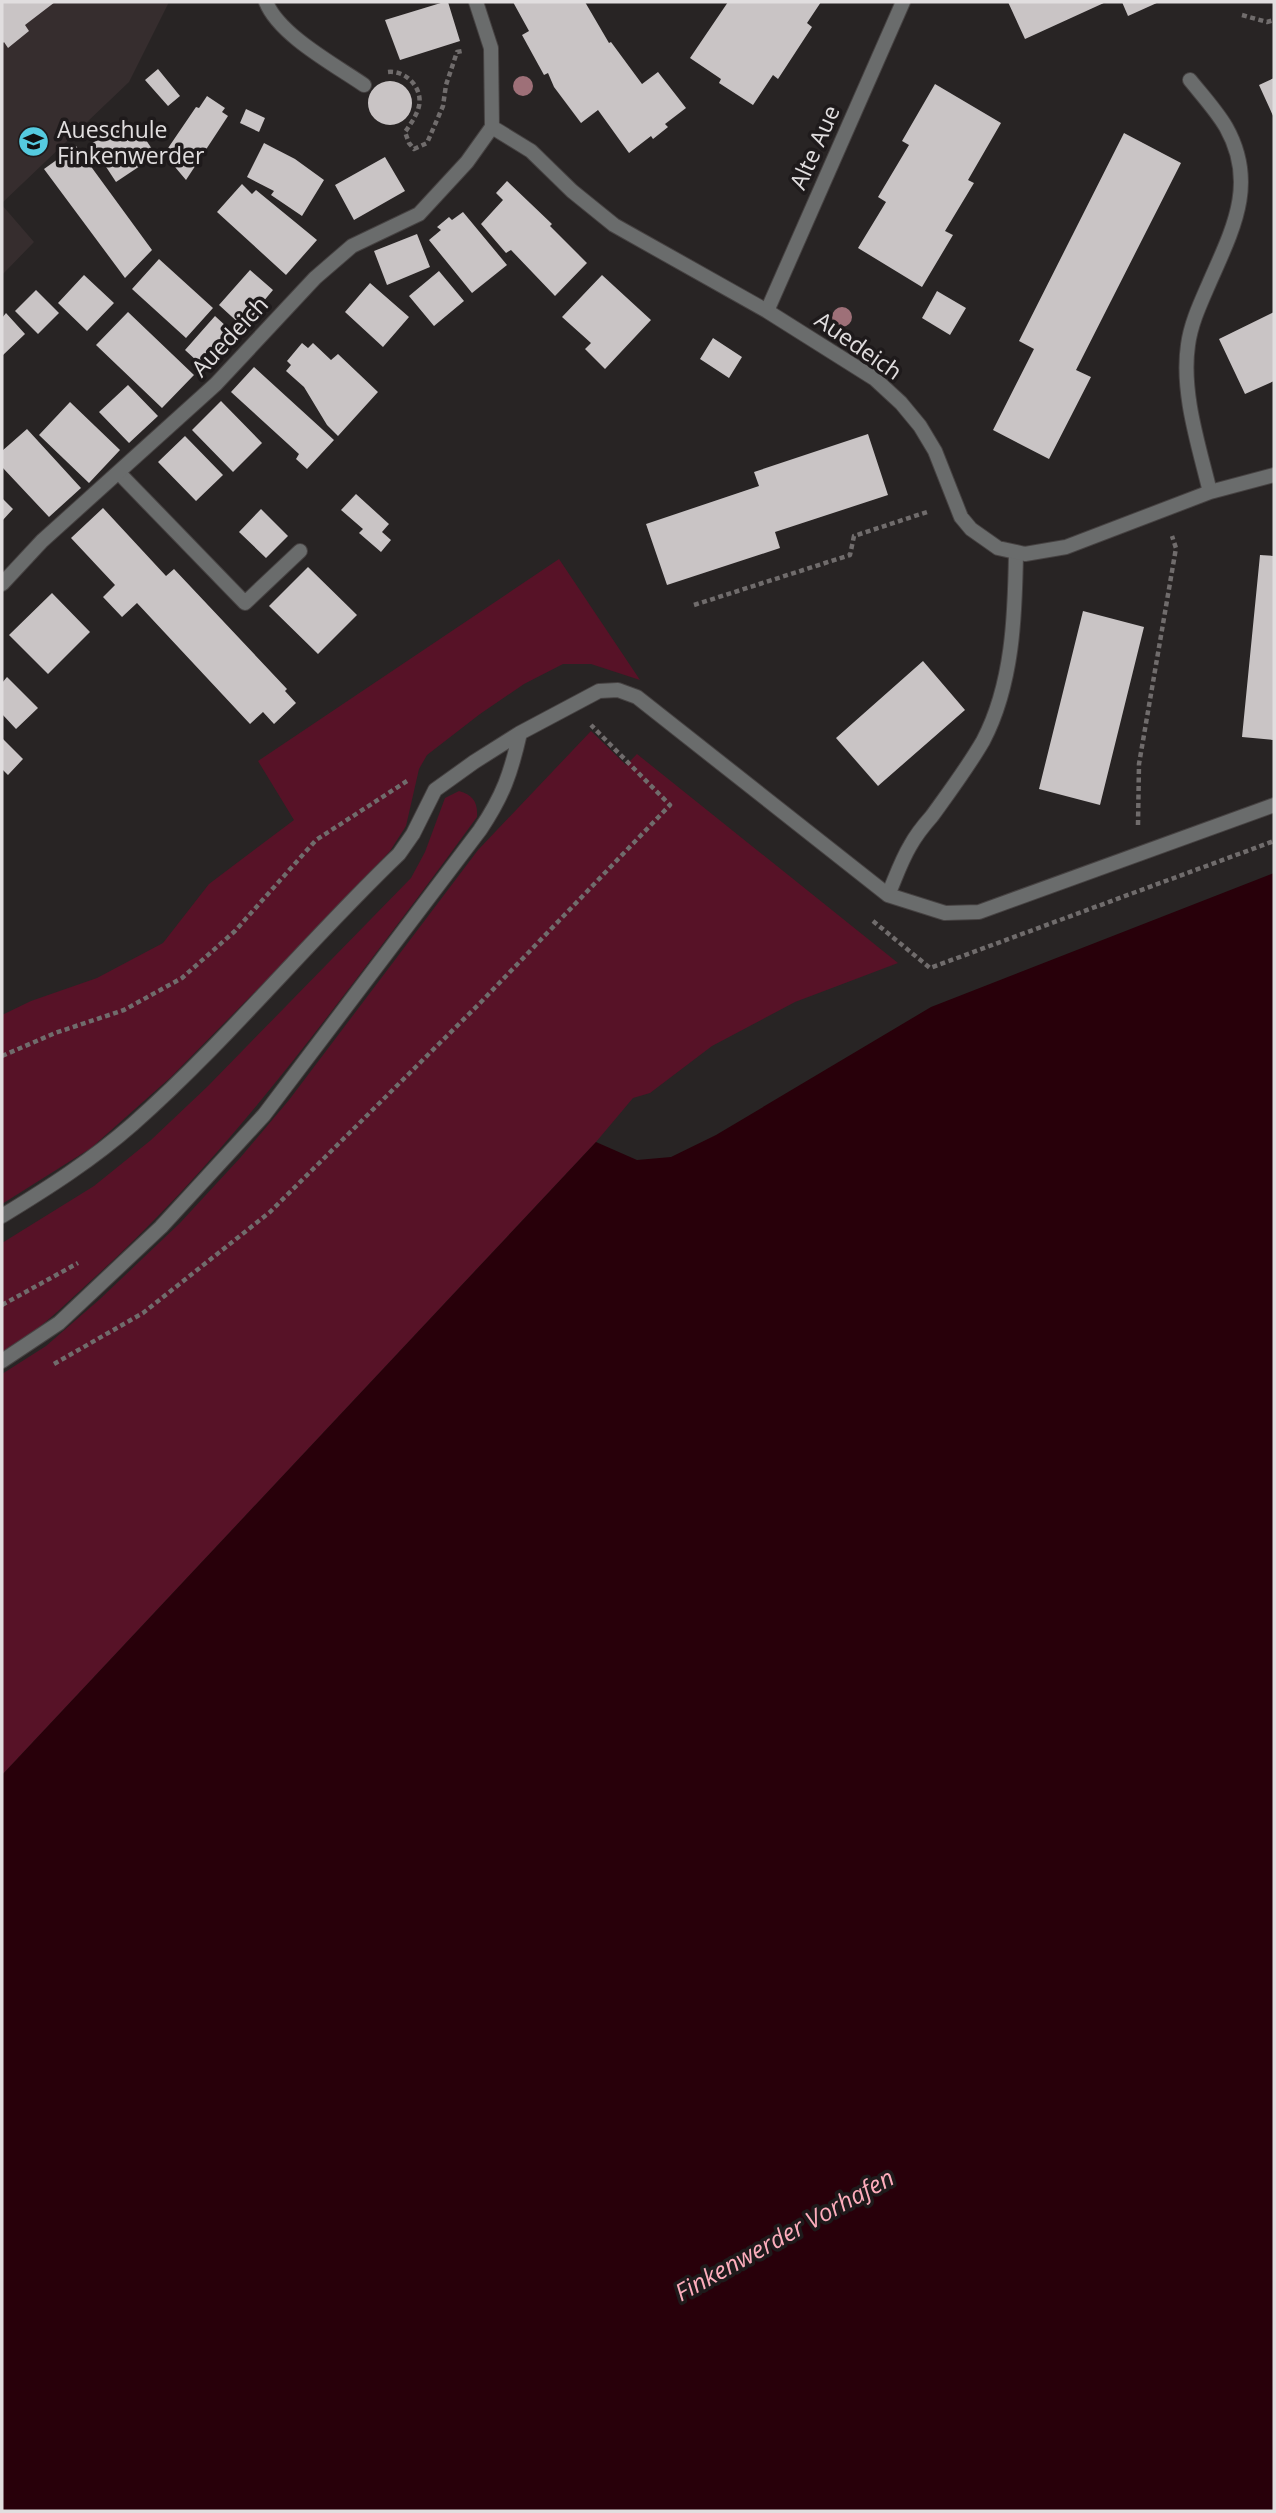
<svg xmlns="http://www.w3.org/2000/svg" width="1276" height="2513" font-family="'Open Sans',sans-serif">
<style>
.built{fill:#362d2e}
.green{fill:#571227}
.water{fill:#28000a}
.building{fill:#c9c4c5}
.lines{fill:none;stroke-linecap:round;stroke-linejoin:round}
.lane-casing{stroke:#464242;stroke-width:16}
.street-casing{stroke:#464242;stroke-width:16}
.path{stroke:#706c6c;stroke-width:4.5;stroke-dasharray:5 3.5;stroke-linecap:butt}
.lane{stroke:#6a6c6c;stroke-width:14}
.street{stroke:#6a6c6c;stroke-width:14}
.tree{fill:#9e7078}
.labels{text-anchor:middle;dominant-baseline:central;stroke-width:7;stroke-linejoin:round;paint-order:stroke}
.poi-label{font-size:23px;fill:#e1dedf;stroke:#1e1a1b;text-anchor:start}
.street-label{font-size:23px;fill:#e1dedf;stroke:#1e1a1b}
.water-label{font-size:24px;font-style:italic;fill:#fdadbc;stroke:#1e1a1b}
</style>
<rect width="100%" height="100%" fill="#282424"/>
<!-- built -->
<path class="built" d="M2,2H169L129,82L2,203Z
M2,205L34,242L2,275Z"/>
<!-- green -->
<path class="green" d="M559,559L640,680L591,664H563L524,684L480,714L427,755L419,769L406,826L390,851L301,945L171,1077L91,1148L2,1204V1015L31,1001L97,978L163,943L209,884L294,820L258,761Z
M591,731L626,765L637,754L898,963L795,1002L712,1046L650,1093L633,1098L596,1142L2,1775V1374L46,1346L100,1299L180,1223L240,1158L289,1100L478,850Z
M459,791C473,795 478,802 477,817C438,871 397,925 357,978C277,1083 195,1187 96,1276C67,1302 37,1334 2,1352V1243L94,1186L151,1140L208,1086L411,878L425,852L445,798Z"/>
<!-- water -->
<path class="water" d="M1274,873V2511H2V1775L596,1142L637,1160L671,1157L716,1135L931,1007Z"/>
<!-- building -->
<path class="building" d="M2,2H55L25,25L29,31L8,48L4,42L2,44Z
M444,2H448L460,41L400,60L385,20Z
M513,2H585L609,43L611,42L642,84L658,72L686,108L665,124L668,127L653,139L651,136L629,153L598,110L581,123L554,87L548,73L544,75L522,35L529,31Z
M728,2H821L807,23L812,27L778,79L773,75L753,105L719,83L721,79L690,58Z
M1008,2H1106L1025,39Z
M1122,2H1159L1128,16Z
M158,69L180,96L168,106L145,80Z
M1274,78V118L1259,85Z
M368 103a22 22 0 1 1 44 0a22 22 0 1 1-44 0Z
M935,84L1001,123L968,180L974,183L945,231L953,235L922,287L858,248L886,202L878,197L909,145L902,141Z
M207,96L225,108L222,112L228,116L186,180L164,154L196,107L199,108Z
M246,109L265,118L259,132L240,123Z
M123,122L131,133L138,128L152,149L144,154L149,160L116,182L91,144Z
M1124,133L1181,163L1076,370L1091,377L1049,459L993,430L1034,349L1019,341Z
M264,143L295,159L324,180L302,216L271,195L274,191L247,177Z
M76,146L152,250L125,278L44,169Z
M385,157L405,191L354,220L335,185Z
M507,181L552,224L550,226L587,263L555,296L511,250L506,253L481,224L503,200L496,193Z
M242,184L252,194L256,190L317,240L286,275L217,212Z
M463,212L507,265L472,293L429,240L441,230L437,227L449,217L452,220Z
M417,234L430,267L387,285L374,251Z
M159,259L213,308L186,338L132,289Z
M250,270L273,290L257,309L263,314L250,329L244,323L242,326L219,305Z
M439,271L464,301L434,326L409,296Z
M84,275L114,303L87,331L58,303Z
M602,275L651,320L605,369L585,349L591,343L562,317Z
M370,283L409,317L383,347L345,312Z
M36,290L59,313L38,334L15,311Z
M937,291L966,308L950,335L922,318Z
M128,312L194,375L162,408L96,345Z
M1274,312V381L1245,394L1219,339Z
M6,313L25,334L2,356V318Z
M215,316L239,338L209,372L185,350Z
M713,338L742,357L729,378L700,359Z
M302,343L308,348L313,343L331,360L338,354L378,392L338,436L327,425L304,387L286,371L291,365L287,361Z
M254,367L334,440L307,469L296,459L299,454L231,392Z
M128,385L158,416L129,443L99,412Z
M221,401L262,443L233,472L192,430Z
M70,402L120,450L89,483L39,435Z
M27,429L81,488L49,517L2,467V451Z
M868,434L888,495L775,532L780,548L667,585L646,524L759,486L754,472Z
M185,436L223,475L196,501L158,462Z
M356,494L389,524L382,532L391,540L381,552L359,533L363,529L341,510Z
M2,498L13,509L2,521Z
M103,508L166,576L174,569L287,689L285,691L296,703L274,724L263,712L250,724L137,603L122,617L103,597L115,585L71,538Z
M261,509L288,536L266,558L239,532Z
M1260,555L1274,556V740L1242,737Z
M308,567L357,615L318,654L269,606Z
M52,593L90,632L48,674L9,635Z
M1083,611L1144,627L1100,805L1039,789Z
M923,661L965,710L878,786L836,738Z
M7,677L38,708L16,729L2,714V683Z
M2,738L23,759L8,775L2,769Z"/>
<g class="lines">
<defs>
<path id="lane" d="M266,2C279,35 335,65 364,85
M119,473L245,603L300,551
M888,895C895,879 901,861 910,846C916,835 924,825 932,816C950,791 968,767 983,741C1013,684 1015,615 1016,553
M2,1216C48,1188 92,1160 133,1124C228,1040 308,941 399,854L413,834L435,790L474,762L520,733L599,691L618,690L637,697L888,895L945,913L979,912L1274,805
M2,1361L59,1323L161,1227L264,1115L480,830C503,796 511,773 520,733"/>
<path id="street" d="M1190,80C1202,95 1216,110 1226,127C1257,182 1234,227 1211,279C1202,300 1191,322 1188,345C1181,393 1199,446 1210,492
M492,127L531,151L572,191L614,225L767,311L875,379L901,403L920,426L935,451L961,517L971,529L998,548L1025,554L1066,547L1210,492L1274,475
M767,311L903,2
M2,584L42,541L216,384L315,278L352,246L419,214L467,162L492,127L491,48L476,2"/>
</defs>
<!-- lane casing -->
<use href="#lane" class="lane-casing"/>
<!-- street casing -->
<use href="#street" class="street-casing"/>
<!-- path -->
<path class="path" d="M1242,15L1267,22L1274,20
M388,72C406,70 423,88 419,106C417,115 410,125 405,132L409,143L414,149L427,143L443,106L446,85L457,52L462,51
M694,605L850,555L854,536L930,511
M1138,825L1139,764L1176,548L1172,536
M873,921L930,968L1274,841
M2,1056L55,1033L124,1010L182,978L235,931L316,840L407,781
M2,1305L78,1263
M54,1364L143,1313L270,1212L482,1001L670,805L591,725"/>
<!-- lane -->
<use href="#lane" class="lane"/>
<!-- street -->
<use href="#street" class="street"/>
</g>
<!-- trees -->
<g class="tree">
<circle cx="523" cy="86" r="10"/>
<circle cx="842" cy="317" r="10"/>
</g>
<!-- icons -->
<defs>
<symbol id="school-disc" viewBox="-11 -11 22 22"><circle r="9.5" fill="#55cadf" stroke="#1e1a1b"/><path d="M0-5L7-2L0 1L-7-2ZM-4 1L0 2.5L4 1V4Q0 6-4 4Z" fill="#111"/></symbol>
</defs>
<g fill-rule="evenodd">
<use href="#school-disc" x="16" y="124" width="35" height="35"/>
</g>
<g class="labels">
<!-- poi labels -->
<g class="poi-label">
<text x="57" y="129">Aueschule<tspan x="57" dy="26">Finkenwerder</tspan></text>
</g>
<!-- street labels -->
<g class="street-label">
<text transform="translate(814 147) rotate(-66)">Alte Aue</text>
<text transform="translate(229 336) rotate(-47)">Auedeich</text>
<text transform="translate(859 345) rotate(35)">Auedeich</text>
</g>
<!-- water labels -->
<g class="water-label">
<text transform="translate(784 2234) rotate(-29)">Finkenwerder Vorhafen</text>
</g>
</g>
<!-- border -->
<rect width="1276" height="2513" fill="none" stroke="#e1dedf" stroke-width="7"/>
</svg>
